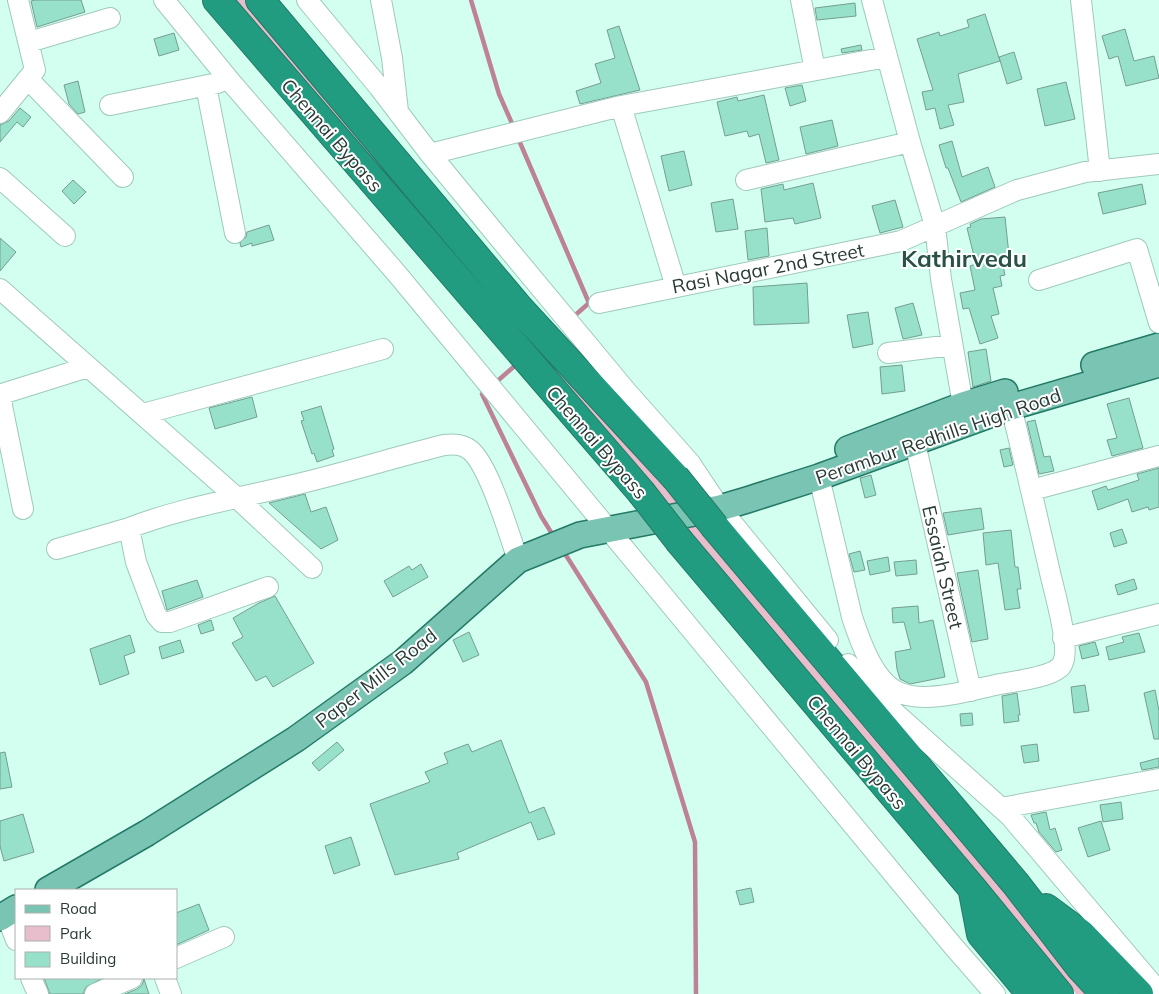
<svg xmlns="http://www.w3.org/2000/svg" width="1159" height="994" font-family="Mulish,sans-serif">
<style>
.green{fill:#e8bdcc}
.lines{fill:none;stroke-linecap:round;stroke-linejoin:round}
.stream{stroke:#be8298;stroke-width:4.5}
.building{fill:#97e1cb;stroke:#759e91}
.minor-casing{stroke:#9fc9bb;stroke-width:22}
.major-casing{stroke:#247a66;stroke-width:28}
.highway-casing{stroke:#247a66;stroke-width:30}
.minor{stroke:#fff;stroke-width:20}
.major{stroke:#7ac4b3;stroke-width:25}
.highway{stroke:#219c81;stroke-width:28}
.highway-bridge-casing{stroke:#247a66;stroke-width:30;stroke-linecap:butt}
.highway-bridge{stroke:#219c81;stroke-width:28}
.labels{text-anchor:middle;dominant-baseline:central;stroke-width:4;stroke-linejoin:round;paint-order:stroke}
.street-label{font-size:19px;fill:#293a34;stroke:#fff}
.district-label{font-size:24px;font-weight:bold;fill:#2a5146;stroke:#fff}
</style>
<rect width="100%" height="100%" fill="#d3fff1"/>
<!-- green -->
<path class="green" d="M223,0H247L661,477L933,808L1092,994H1076L998,900L752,615L653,485L534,360Z"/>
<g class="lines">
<!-- stream -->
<path class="stream" d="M471,0L499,94L514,128
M518,138L589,303L572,318
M494,384L518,363
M486,391L482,394L541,516L554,537
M562,549L646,682L695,842L696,994"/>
</g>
<!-- building -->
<path class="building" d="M35,0H81L85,12L37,27L31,1Z
M855,3L856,16L817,20L815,8Z
M985,14L1000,61L958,74L964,102L948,105L954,125L940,129L935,108L926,110L922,92L933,90L917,39L939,32L940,36L969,27L967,20Z
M619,26L640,90L580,104L576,91L601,83L595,64L615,58L607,30Z
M1125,29L1134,61L1154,56L1159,78L1126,86L1118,56L1109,59L1102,36Z
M174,33L179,50L159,56L154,39Z
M861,45L862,50L842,53L841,49Z
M1014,52L1022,79L1007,84L999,57Z
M78,81L85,112L78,114L69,104L64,85Z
M1066,82L1075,119L1045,126L1037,89Z
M802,85L806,101L790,106L785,88Z
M764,95L779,160L766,163L759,134L749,137L747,131L725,136L717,102L737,97L738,101Z
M20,108L31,117L23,127L17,122L0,142V125L9,121Z
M832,120L838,146L806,154L800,127Z
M952,141L962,177L988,167L995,187L961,202L948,168H946L939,145Z
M684,151L692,185L669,191L661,156Z
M73,180L86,192L74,204L62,191Z
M813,183L821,218L795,224L793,218L765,222L761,189L783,184L784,190Z
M1142,184L1146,204L1103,214L1098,193Z
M733,199L738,229L716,232L711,203Z
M895,200L903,227L880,233L872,206Z
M1005,217L1009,255H1001L1005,275L1000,276L1002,286L993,288L999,314L991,316L998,338L980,344L969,308L963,309L960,293L975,290L970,266L976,264L967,228L971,227L970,224L981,219Z
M269,225L274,240L252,246V243L241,247L240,243L246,237L247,232Z
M767,228L769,256L748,260L745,231Z
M0,238L16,252L0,271Z
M807,283L809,323L754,325L753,287Z
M913,303L922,335L903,339L895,308Z
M868,312L873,344L853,348L847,315Z
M986,349L991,381L973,387L968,352Z
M902,365L905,391L882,394L880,367Z
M252,397L257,417L215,429L209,408Z
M1129,398L1143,448L1112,456L1107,440L1117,438L1107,404Z
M321,406L334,449L332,450L334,456L317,462L314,453L312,454L301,421L304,420L301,412Z
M1035,420L1044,457L1050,456L1054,471L1039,474L1027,422Z
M1009,448L1013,465L1004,467L1000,450Z
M1159,468V507L1149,510L1148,507L1132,512L1128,499L1098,510L1092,491L1106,486L1108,490L1139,480L1137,474Z
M871,475L876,495L865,498L860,478Z
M305,494L311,512L326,507L338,540L321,549L269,503Z
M981,508L984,529L948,535L943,513Z
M1122,529L1127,543L1114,547L1110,533Z
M1011,530L1015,567H1018L1021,589H1017L1020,608L1005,610L998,563L986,565L983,533Z
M860,551L865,570L854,572L849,554Z
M888,557L890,571L870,575L867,561Z
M916,560L917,574L896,576L894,562Z
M421,564L428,577L393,597L384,581L409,566L412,570Z
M978,570L988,639L972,642L957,573Z
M1134,579L1137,589L1118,595L1115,585Z
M197,580L203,597L167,610L162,591Z
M275,596L314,663L273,687L266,676L256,681L232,643L243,637L233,618L259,603Z
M918,606L919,623L933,620L945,677L910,684L900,679L897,669L895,652L911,649L904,622L893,623L892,608Z
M211,620L214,630L201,634L198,625Z
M469,632L479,655L463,662L453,640Z
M1139,633L1145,652L1109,660L1106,647L1124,642L1122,637Z
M130,635L135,652L124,656L129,674L100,685L90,649Z
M180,640L184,652L162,659L159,647Z
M1095,642L1099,655L1082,659L1079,646Z
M1085,685L1089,711L1074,713L1071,687Z
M1155,690L1159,711V739H1154L1144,693Z
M1017,693L1020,715H1018L1019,721L1004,723L1002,696Z
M972,713L973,725L961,726L960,714Z
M501,740L529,813L544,807L555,834L538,840L531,822L457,853L459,859L395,875L370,804L430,782L425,772L448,763L444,753L468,744L472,752Z
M337,742L344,750L319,771L312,763Z
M1037,744L1039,761L1024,763L1021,746Z
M5,752L12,787L0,789V753Z
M1159,758V767L1142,770L1140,763Z
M1121,802L1123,819L1103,822L1100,805Z
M1046,812L1050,830L1055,828L1062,850L1056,852L1039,832L1036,823H1034L1031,815Z
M23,814L34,852L4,861L0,846V821Z
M1101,821L1110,850L1088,857L1078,828Z
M351,837L360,865L334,874L325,846Z
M751,888L754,902L740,905L736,891Z
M199,904L209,930L176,945V913Z
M44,978H103L86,987L83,994H50Z
M144,979L149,994H125L137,989L142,985Z"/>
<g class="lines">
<defs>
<path id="minor" d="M164,0L230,81L398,275L953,946L995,994
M307,0L379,87L430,154L514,256L627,392L690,463L720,508L828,640
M381,0L392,58L398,111
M801,0L815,70
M872,0L910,142L935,226L941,279L963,405L968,419
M1081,0L1100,171
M29,42L110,18
M28,79L123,177
M206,86L235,233
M110,105L218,83
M621,106L676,287
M0,113L35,70L18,0
M430,154L621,106L887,57
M0,178L65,236
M746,180L910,142
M1039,280L1137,249L1159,323
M0,289L236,497L312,568
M599,303L901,241L1017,190L1085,172L1159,164
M888,353L952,345
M143,414L383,349
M915,443L971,691
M819,477L852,617C860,641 873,679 896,691C905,696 915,697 925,697C950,697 976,689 1000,684C1015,681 1047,678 1059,668C1061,667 1062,665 1063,662C1070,648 1055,593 1051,577C1038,520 1025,463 1011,407
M1032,490L1159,456
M23,509L2,406V398L5,393L88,367
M57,549L129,528
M268,587L170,622H162L156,615L136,562L129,528C181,508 235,499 289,486C341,474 392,458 444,445C454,444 462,444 470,450C489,465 509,534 518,560
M1063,638L1159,614
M848,664L894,712L1010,816L1159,992
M1001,808L1159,779
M6,914L16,940
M176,958L224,937
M31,978L38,994
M165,978L171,994
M95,994L132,978"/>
<path id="major" d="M1094,365L1159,346
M848,449L963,405L1005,392
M48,890L147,833L296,739L403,662L518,560L580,535L720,508L747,500L819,477L1011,407L1159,364
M0,918L16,908"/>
<path id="highway" d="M217,0L641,492
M260,0L519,308L675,477
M715,527L1016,884L1080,967L1105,994
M680,542L972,888L1059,994
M973,892L981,934L1031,994
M1046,908L1081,934L1139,994"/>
</defs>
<!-- minor casing -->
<use href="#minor" class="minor-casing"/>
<!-- major casing -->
<use href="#major" class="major-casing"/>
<!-- highway casing -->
<use href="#highway" class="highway-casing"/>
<!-- minor -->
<use href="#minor" class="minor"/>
<!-- major -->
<use href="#major" class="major"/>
<!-- highway -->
<use href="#highway" class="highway"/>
<defs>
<path id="highway-bridge" d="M675,477L715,527
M641,492L680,542"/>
</defs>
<!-- highway-bridge casing -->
<use href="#highway-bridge" class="highway-bridge-casing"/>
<!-- highway-bridge -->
<use href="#highway-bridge" class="highway-bridge"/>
</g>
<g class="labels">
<!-- street labels -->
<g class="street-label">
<text transform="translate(332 135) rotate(49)">Chennai Bypass</text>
<text transform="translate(768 268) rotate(-11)">Rasi Nagar 2nd Street</text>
<text transform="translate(938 436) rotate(-19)">Perambur Redhills High Road</text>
<text transform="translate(597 442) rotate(49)">Chennai Bypass</text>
<text transform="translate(943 567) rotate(77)">Essaiah Street</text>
<text transform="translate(376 678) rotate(-38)">Paper Mills Road</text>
<text transform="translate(857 752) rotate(50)">Chennai Bypass</text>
</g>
<!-- district labels -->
<g class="district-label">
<text x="964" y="258">Kathirvedu</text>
</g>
</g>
<!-- legend -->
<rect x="15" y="889" width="162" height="90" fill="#ffffff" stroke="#a9b0ae"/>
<rect x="25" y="905" width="25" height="8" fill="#7ac4b3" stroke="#a9b0ae"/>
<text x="60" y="914" font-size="15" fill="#293a34">Road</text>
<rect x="25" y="926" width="25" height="15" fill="#e8bdcc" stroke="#a9b0ae"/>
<text x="60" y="939" font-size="15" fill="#293a34">Park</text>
<rect x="25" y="952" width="25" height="15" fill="#97e1cb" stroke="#a9b0ae"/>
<text x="60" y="964" font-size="15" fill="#293a34">Building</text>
</svg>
